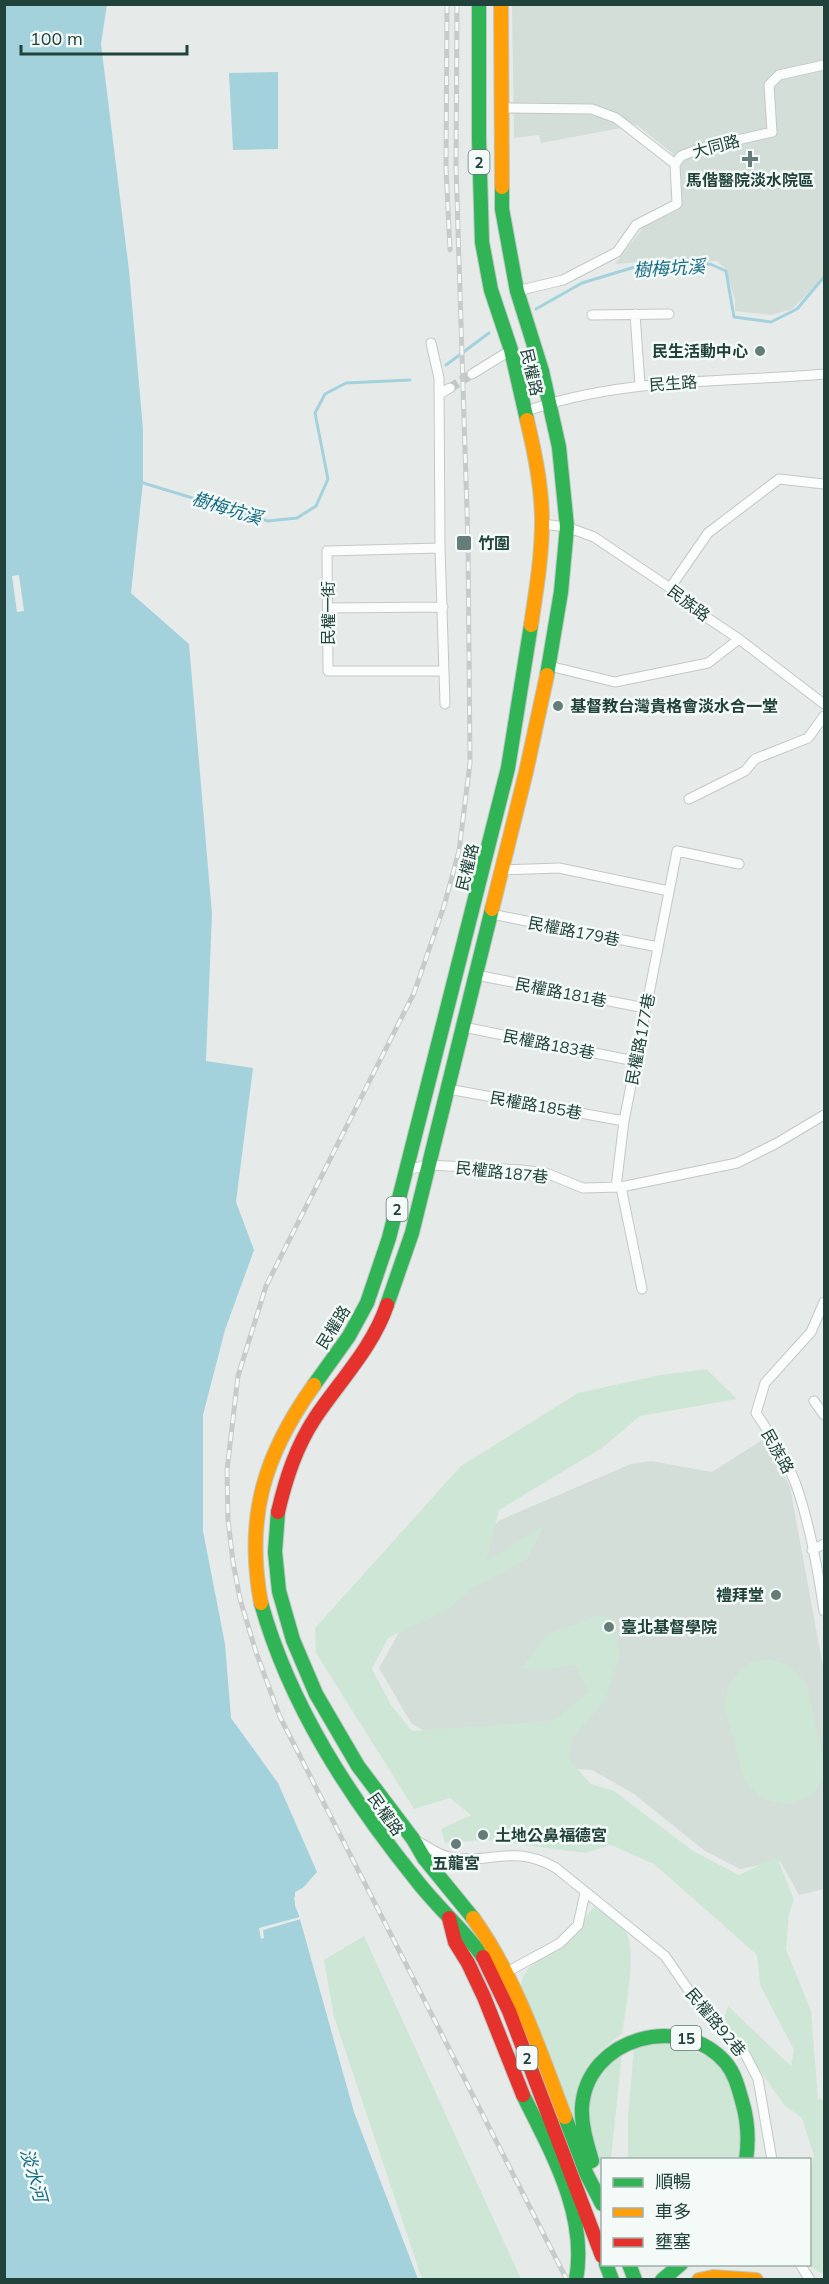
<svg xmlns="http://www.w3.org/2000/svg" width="829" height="2284" font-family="Mulish,'Noto Sans TC',sans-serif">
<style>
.built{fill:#d3ded9}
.green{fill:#cee6d6}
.water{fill:#a3d2dd}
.pier{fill:#e6ebe9}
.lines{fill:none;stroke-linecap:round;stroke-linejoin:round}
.stream{stroke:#a3d2dd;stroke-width:3}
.ferry{stroke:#146c84;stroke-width:1.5;stroke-dasharray:8 6;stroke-linecap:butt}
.street-tunnel{stroke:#bec9c6;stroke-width:9;stroke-dasharray:9 4.5;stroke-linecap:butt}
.street-casing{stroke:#c3c8c6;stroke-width:11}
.fast-casing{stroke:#bdc7c5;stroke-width:16}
.slow-casing{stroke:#bdc7c5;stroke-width:16}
.jam-casing{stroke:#bdc7c5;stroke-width:16}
.street{stroke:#fbfcfc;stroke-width:9}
.fast{stroke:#30b455;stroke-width:14}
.slow{stroke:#ff9f0a;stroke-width:14}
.jam{stroke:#e5322d;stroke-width:14}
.rail-casing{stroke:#c7ccca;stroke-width:5}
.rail{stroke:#f4faf7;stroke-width:3;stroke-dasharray:9;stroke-linecap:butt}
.poi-dot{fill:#657d78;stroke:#f4faf7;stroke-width:2}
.labels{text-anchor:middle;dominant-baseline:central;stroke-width:5;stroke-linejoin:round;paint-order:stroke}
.shield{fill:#f4faf7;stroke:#607973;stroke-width:1.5}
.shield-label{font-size:15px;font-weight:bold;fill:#20423b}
.street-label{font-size:16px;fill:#20423b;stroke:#f4faf7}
.poi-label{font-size:16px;font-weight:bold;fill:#20423b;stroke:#f4faf7;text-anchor:start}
.water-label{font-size:18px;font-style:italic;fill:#146c84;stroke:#f4faf7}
</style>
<rect width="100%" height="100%" fill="#e6ebe9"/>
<!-- built -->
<path class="built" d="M512,5H824V275L822,279L792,309L772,315L735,311V300L726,269L717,261L669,260L615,264L645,225L677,211L682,203L681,166L672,153L637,125L541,143L539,135L514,138Z
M765,1438L790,1487L824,1672V1889L799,1895L780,1861L740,1869L705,1851L634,1794L592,1770L521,1766L462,1754L411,1723L379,1668L425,1586L500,1520L631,1464L651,1461L712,1472Z"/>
<!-- green -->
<path class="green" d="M706,1369L737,1399L640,1416L602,1448L499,1510L486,1562L544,1525L527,1559L475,1587L445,1611L388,1638L372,1669L391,1705L412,1731L553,1721L589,1692L575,1665L542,1670L522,1668L547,1635L599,1615L615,1620L620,1655L604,1702L572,1738L570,1761L591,1784L614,1791L693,1851L739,1875L777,1857L794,1900L789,1914L786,1949L811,2011L818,2099L824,2100V2274L807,2265L810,2264V2172L814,2156L802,2118L784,2105L724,2019L728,2006L791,2066L794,2050L760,1985L757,1955L654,1864L611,1845L585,1853L487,1840L445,1843L441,1829L471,1815L450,1798L414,1809L316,1653L315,1628L461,1466L578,1393L661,1375Z
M770,1659L790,1666L807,1685L824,1761L823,1778L813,1794L796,1802L786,1804L763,1799L745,1782L724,1705L728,1687L741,1669L750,1662Z
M595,1907C605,1914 617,1921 625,1931C638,1947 625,2013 622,2034C586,2059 573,2082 574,2126L521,1991C519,1961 556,1953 574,1936C583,1928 585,1913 595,1907Z
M364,1936L521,2279H422L334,2017L324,1960Z
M661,2043C684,2046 712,2054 726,2074C730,2081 732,2093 734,2101C742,2127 743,2132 740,2159L628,2160V2116L634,2048Z
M622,2054L611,2159L602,2160V2173C586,2125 578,2088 622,2054Z"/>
<!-- water -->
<path class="water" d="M107,4L101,44L129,270L143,429V482L131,593L189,644L212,914L206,1061L253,1068L236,1202L254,1250L225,1330L203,1415V1531L225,1644L231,1718L278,1783L317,1872L294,1898L354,2112L418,2279L5,2280L4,5Z
M278,72V149L233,150L229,73Z"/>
<!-- pier -->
<path class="pier" d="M19,575L24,611L17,612L12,576Z
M310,1884L297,1898L304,1924L301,1919L263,1930L264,1938L261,1939L259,1928L300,1917L295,1906V1892Z"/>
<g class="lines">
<!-- stream -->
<path class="stream" d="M536,309L582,283L638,266L710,264L726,271L734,317L771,322L797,309L824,277
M446,365L489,333
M140,482L268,521L297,518L316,506L328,479L315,413L325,394L346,383L410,380"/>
<!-- ferry -->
<path class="ferry" d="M4,2278L5,2280"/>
<!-- street-tunnel -->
<path class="street-tunnel" d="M450,388L472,374"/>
<defs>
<path id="street" d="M500,108L592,109L616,118L675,164
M517,291L563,280L617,252L636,225L677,204L675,164L681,156L699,149L772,132L769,85L779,75L824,65
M635,314L640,385
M592,315L669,314
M431,343L439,378L440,548L445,704
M472,374L511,350
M439,394L450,388
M524,412C621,377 724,383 824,374
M542,524L567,527L594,537L670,588L697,611L739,639L824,704
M440,548L327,551L328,671H444
M670,588L708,533L779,479L824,484
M328,608L443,607
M549,666L615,682L708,663L739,639
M689,799L745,771L755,759L808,738L824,716
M503,870L559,868L669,891
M491,914L658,947
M476,975L645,1008
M463,1027L635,1061
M448,1089L624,1121
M407,1170L428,1165L522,1170L546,1173L583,1188L621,1187L737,1163L777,1143L824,1115
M616,1187L624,1121L677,851L739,864
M621,1187L642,1289
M824,1302L811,1332L765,1383L756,1413C771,1435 785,1457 795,1482C809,1520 818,1570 824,1611
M814,1401L824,1415
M812,1550L824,1544
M415,1840C426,1845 438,1855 449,1857C491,1865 512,1843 556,1868L665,1956L703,2011L725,2031L745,2054L758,2079L772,2160
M507,1972L560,1943L578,1925L585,1893
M800,2264L810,2280"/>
<path id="fast" d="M479,4V139L482,242L491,290L511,350L527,420
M502,187V209L517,291L542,371L559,447L567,527L561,592L547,675
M387,1305L412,1233L492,909
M314,1385L349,1336L367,1303L389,1238L508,768L531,625
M278,1512L275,1552L279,1591L293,1640L316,1694L358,1766L413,1839L424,1858L473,1918
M261,1603C290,1706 350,1798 417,1881C438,1908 463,1929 483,1957
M523,2095C551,2152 588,2214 576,2280
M565,2117L587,2175L602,2204
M592,2161C587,2144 581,2125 582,2107C587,2037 682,2012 726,2063C735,2074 738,2087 742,2101C748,2121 749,2140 746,2160
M606,2264L612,2280
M629,2264L635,2280
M662,2280L681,2264"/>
<path id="slow" d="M501,4L502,187
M527,420C535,454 542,488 542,522C542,556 536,592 531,625
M492,909L526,772L547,675
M261,1603C245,1517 264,1455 314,1385
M473,1918C516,1978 539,2049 565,2117
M699,2280L713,2277L756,2280"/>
<path id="jam" d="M278,1512C286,1478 296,1447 315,1418C339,1382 373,1347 387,1305
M449,1918L455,1942L468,1963L484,1997L523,2095
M483,1957L509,2011L602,2256"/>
</defs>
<!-- street casing -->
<use href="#street" class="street-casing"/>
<!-- fast casing -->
<use href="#fast" class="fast-casing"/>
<!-- slow casing -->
<use href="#slow" class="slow-casing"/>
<!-- jam casing -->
<use href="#jam" class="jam-casing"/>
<!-- street -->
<use href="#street" class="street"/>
<!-- fast -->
<use href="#fast" class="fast"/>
<!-- slow -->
<use href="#slow" class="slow"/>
<!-- jam -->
<use href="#jam" class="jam"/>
<defs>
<path id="rail" d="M447,4L446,168L450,250
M457,4L456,167L468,543L470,763L459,851L444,906L414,993L266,1286L238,1376L227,1470L228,1520L233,1562L240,1599L256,1652L280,1717L567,2280"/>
</defs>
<!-- rail casing -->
<use href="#rail" class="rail-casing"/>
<!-- rail -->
<use href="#rail" class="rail"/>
</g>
<!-- markers -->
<g class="poi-dot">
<path d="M747 150h6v6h6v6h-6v6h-6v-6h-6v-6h6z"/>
<circle cx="760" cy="351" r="6"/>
<rect x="456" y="535" width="16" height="16" rx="3"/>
<circle cx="558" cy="706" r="6"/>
<circle cx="776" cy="1595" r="6"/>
<circle cx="609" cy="1627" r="6"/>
<circle cx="483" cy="1835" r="6"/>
<circle cx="456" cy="1844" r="6"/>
</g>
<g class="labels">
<!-- shield labels -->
<g class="shield">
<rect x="468.5" y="150" width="21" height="24" rx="4.5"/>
<rect x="386.5" y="1197" width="21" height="24" rx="4.5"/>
<rect x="671" y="2026" width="30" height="24" rx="4.5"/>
<rect x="516.5" y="2046" width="21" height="24" rx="4.5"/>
</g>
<g class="shield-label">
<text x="479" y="162">2</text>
<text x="397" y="1209">2</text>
<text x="686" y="2038">15</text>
<text x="527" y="2058">2</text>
</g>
<!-- street labels -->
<g class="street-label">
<text transform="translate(716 146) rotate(-15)">大同路</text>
<text transform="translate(532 372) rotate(77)">民權路</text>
<text transform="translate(673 383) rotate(-4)">民生路</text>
<text transform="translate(689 603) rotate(37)">民族路</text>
<text transform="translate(328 613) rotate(-90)">民權一街</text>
<text transform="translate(467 867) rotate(-76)">民權路</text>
<text transform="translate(574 931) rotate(11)">民權路179巷</text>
<text transform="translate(561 992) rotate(11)">民權路181巷</text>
<text transform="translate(640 1039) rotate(-79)">民權路177巷</text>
<text transform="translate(549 1044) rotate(11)">民權路183巷</text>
<text transform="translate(536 1105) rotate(10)">民權路185巷</text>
<text transform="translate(502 1172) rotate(6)">民權路187巷</text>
<text transform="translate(333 1327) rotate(-58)">民權路</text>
<text transform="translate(778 1451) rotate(61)">民族路</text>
<text transform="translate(386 1814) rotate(55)">民權路</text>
<text transform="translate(716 2022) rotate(50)">民權路92巷</text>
</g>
<!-- poi labels -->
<g class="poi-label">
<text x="750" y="180" text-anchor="middle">馬偕醫院淡水院區</text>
<text x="748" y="351" text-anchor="end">民生活動中心</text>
<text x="478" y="543">竹圍</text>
<text x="570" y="706">基督教台灣貴格會淡水合一堂</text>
<text x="764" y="1595" text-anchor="end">禮拜堂</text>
<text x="621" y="1627">臺北基督學院</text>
<text x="495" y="1835">土地公鼻福德宮</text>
<text x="456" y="1863" text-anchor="middle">五龍宮</text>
</g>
<!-- water labels -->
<g class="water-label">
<text transform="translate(669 268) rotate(-3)">樹梅坑溪</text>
<text transform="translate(227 508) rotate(17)">樹梅坑溪</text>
<text transform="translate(34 2175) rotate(74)">淡水河</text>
</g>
</g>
<!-- border -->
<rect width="829" height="2284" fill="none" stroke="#20423b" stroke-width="12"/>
<!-- legend -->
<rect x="601" y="2158" width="210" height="108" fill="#f4faf7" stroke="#9fb0ac" stroke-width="1.5"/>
<rect x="613" y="2178" width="30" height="9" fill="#30b455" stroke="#9fb0ac" stroke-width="1.5"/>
<text x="655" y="2188" font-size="18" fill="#20423b">順暢</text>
<rect x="613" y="2208" width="30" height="9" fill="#ff9f0a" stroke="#9fb0ac" stroke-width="1.5"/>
<text x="655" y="2218" font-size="18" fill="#20423b">車多</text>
<rect x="613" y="2238" width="30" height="9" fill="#e5322d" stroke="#9fb0ac" stroke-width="1.5"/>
<text x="655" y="2248" font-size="18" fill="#20423b">壅塞</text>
<!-- scale -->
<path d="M21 45v9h166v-9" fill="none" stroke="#20423b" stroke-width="3"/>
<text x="30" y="45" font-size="18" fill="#20423b" stroke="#f4faf7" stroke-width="4.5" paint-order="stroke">100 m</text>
</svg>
